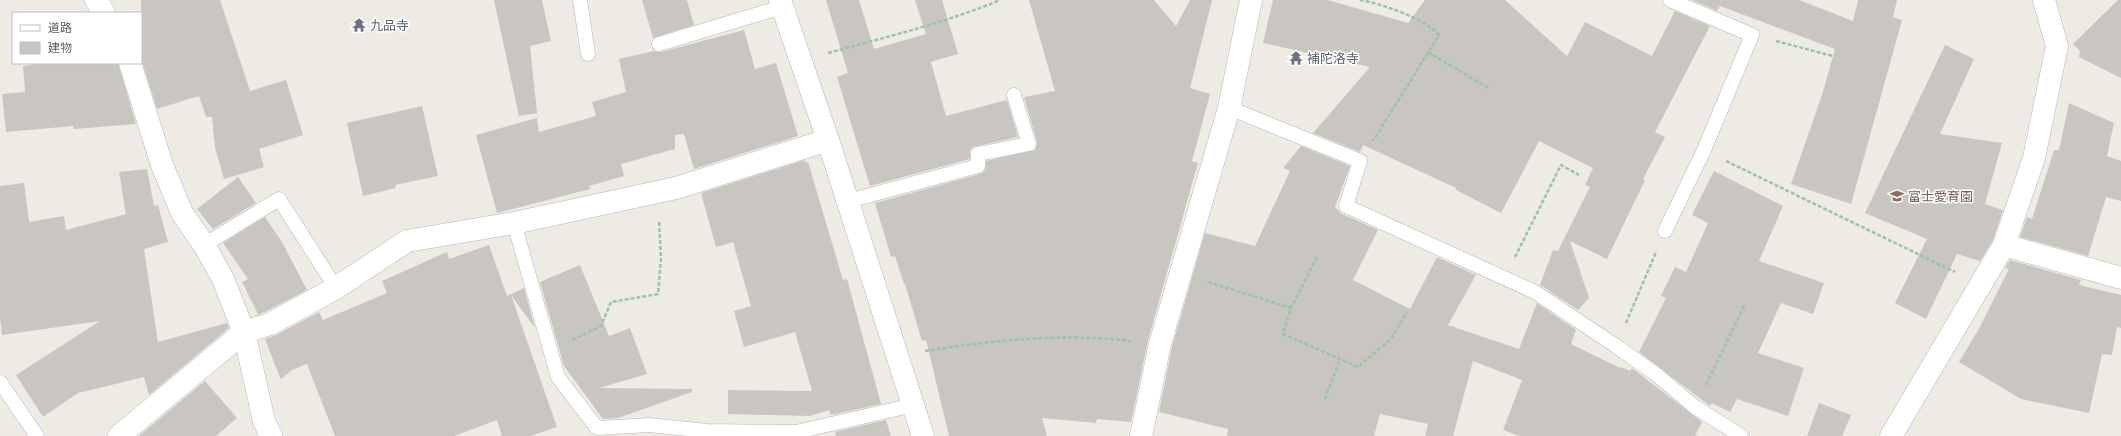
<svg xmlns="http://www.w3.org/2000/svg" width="2121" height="436" font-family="Raleway,'Noto Sans JP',sans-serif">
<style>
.building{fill:#c9c6c1}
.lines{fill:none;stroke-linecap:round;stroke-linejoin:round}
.service-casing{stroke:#b4b6ba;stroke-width:15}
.minor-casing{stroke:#b4b6ba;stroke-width:23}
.tertiary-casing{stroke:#b4b6ba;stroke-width:23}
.path{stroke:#9bc4a6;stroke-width:2.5;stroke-dasharray:4 2;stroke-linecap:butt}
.service{stroke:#fff;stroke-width:14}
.minor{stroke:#fff;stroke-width:22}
.tertiary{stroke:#fff;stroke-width:22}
.labels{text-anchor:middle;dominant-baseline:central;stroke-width:3;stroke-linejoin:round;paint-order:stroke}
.worship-label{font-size:13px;fill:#5b616d;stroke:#fff;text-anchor:start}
.education-label{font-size:13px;fill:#785e54;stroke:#fff;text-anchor:start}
</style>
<rect width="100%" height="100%" fill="#eeebe4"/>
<!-- building -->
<path class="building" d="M141,0H220L250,91L286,80L303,135L259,149L264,167L224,179L215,148L212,117H206L199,96L157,109L141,58Z
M494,0H542L551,41L530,46L537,113L519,116Z
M642,0H687L694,25L653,38Z
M826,0H859L874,49L926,34L915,0H942L958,54L931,62L946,116L1007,100L1018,137L973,147L970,151V159L870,186L837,77L848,73Z
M1029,0H1154L1176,26L1190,0H1212L1190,88L1210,94L1192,161L1198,163L1148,340L1131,422L1097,419L1096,423L1042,418L1047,436H949L926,340L922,341L905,284H904L895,256L891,257L875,203L980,174L985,171L986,161L1035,150L1037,142L1024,97L1055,91Z
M1273,0H1328L1408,23L1425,0H1505L1567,56L1585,22L1652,56L1675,11L1710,26L1655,132L1665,137L1643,179L1645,180L1607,259L1570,241L1589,298L1578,310L1540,285L1553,250L1558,251L1590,187L1585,185L1593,168L1539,141L1501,213L1456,190V188L1363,145L1360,152L1313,133L1370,67L1263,43Z
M1692,0H1799L1853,21L1858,0H1897L1893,17L1902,20L1851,204L1791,184L1822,95L1835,49L1720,6L1717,11Z
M2118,0H2121V78L2079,57L2080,51L2073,44Z
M744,30L755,69L776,63L798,136L694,169L684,134L675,135V149L621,164L624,176L589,186L590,189L497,213L476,135L537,118L539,132L596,116L592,102L626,92L619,59L654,51L661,52Z
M1945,45L1974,59L1940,134L2002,143L1985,204L2003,210L1993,240L1980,261L1957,254L1926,319L1895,303L1927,239L1865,213Z
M48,63H118L136,124L74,129L73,126L6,132L2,94L25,92L23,66Z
M2069,103L2114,123L2107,156L2121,161V201L2106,197L2088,256L2020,237L2027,217L2032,219L2054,150H2059Z
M422,106L438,176L395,185L396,188L363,196L347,123Z
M1301,146L1350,166L1335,207L1342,214L1378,230L1353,280L1410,309L1437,257L1476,275L1448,325L1519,349L1537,303L1576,330L1571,344L1620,368L1621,367L1630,371L1632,368L1702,422L1695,436H1519L1503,430L1522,380L1473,361L1453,436H1425L1428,424L1380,414L1374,436H1227L1228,429L1159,412L1172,347L1205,233L1255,246L1290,171L1283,168Z
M805,160V163L808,162L843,280L847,279L881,404L831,415L829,410L810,416L728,414V390L812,391L795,332L744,347L734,311L751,306L733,242L716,247L701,193Z
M147,169L154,206L158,205L168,242L144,249L158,342L227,323L229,328L149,395L144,377L78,393L43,417L16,375L100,321L2,335L0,317V186L24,183L29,222L64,216L66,230L126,214L119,172Z
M1714,171L1783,206L1759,261L1824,283L1813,314L1781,303L1758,353L1804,368L1788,416L1737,399L1730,412L1712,403L1710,406L1639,352L1666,298L1661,296L1675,267L1686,272L1708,223L1692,215Z
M238,177L256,203L213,229L197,209Z
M265,217L282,242L307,290L265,312L255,316L258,314L242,282L248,279L223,243Z
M489,245L507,296L524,288L535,328L511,295L557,427L531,436H502L497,420L454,436H335L307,364L292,370L281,379L279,375L265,339L276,335L319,312L323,320L387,293L382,281L447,252L449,259Z
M2010,260L2081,280L2079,285L2121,295V328L2117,327L2112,355L2102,354L2089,413L2021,399L1959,362L1980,327L2009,269L2005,268Z
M580,265L609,336L630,328L647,374L599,388L692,389V392L618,418L603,419L564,366L540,282Z
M205,381L237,418L216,436H139Z
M1819,403L1851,415L1842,436H1807Z
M886,420L891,436H836L835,432Z"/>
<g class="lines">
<defs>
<path id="service" d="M580,0L588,54
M659,44L782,7
M1229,108L1360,161L1346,206L1535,292L1616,346L1657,375L1695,407L1741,436
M848,201L978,166V154L1029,144L1014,95
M514,223L558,377L597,428L649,425L707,431L796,432L914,405
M1665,231L1704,150L1752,35L1670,0
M204,245L279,199L336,288
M0,382L37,436"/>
<path id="minor" d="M96,0L104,13
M130,63L162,165L182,213L204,245L223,279L244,332L264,421L271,436
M2004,245L2121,278
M119,436L244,332L270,324L336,288L407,241L514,223L676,188L828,140
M1141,436L1160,344L1229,108L1251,0
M1891,436L2004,245L2034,158L2057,46L2044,0"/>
<path id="tertiary" d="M780,0L828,140L923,436"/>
</defs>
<!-- service casing -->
<use href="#service" class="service-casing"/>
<!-- minor casing -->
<use href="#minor" class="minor-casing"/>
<!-- tertiary casing -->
<use href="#tertiary" class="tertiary-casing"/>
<!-- path -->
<path class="path" d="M1360,0C1382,4 1424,18 1439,35L1373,141
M1776,41L1833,56
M1428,52L1488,88
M828,53C886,37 945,23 1000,0
M1726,161L1955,272
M1317,257L1291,308L1283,334L1358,367L1391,339L1407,312
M1515,257L1561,165L1579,175
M1208,282L1291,308
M1626,323L1656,252
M572,340L601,326L611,302L658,294L661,259L659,220
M925,351C994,340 1062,333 1131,341
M1706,385L1745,304
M1325,399L1340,359"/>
<!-- service -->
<use href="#service" class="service"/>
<!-- minor -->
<use href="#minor" class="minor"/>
<!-- tertiary -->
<use href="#tertiary" class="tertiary"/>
</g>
<!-- icons -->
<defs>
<symbol id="temple-bare" viewBox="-9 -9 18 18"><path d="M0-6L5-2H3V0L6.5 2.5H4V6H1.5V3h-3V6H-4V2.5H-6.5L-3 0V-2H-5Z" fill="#6b7280" stroke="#fff" stroke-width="2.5" paint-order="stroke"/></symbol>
<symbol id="school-bare" viewBox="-9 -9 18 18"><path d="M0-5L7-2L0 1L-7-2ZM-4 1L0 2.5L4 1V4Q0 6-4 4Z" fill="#8d6e63" stroke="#fff" stroke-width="2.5" paint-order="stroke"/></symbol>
</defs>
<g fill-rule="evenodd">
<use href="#temple-bare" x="349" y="15" width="20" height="20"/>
<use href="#temple-bare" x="1286" y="48" width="20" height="20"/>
<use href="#school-bare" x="1887" y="186" width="20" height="20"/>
</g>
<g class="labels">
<!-- worship labels -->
<g class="worship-label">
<text x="370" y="25">九品寺</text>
<text x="1307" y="58">補陀洛寺</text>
</g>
<!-- education labels -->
<g class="education-label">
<text x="1908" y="196">富士愛育園</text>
</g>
</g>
<!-- legend -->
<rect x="12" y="12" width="130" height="52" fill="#ffffff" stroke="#bebfc1"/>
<rect x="20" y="25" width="20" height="6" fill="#ffffff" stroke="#bebfc1"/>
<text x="48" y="32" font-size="12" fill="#5c5f64">道路</text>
<rect x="20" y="42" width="20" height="12" fill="#c9c6c1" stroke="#bebfc1"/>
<text x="48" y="52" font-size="12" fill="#5c5f64">建物</text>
</svg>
